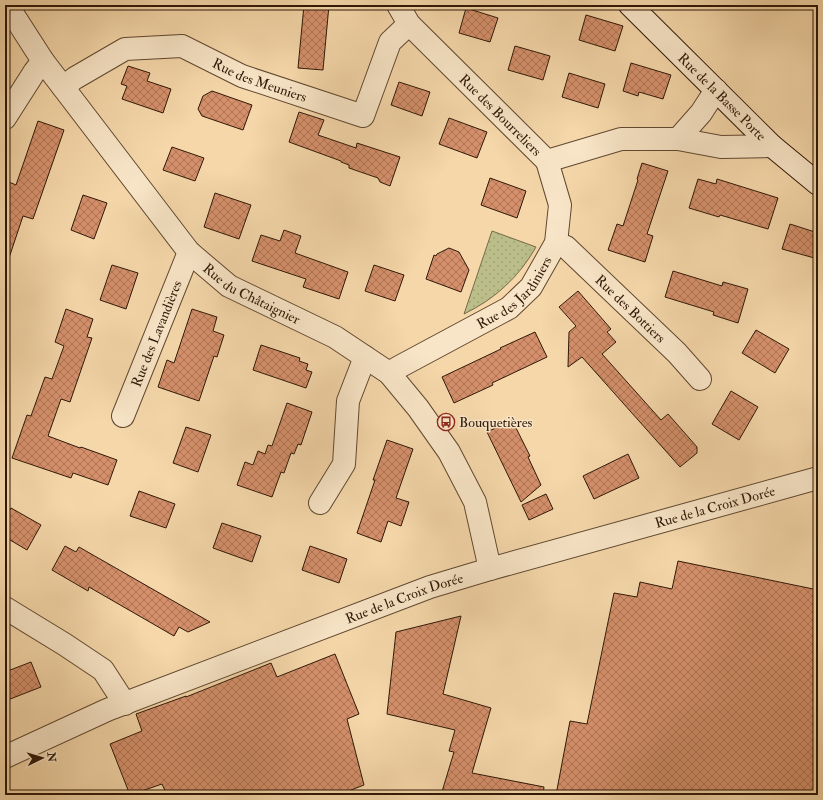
<svg xmlns="http://www.w3.org/2000/svg" width="823" height="800" font-family="'IM FELL Double Pica',serif">
<style>
.grass{fill:url(#grass-dots);stroke:#756b48}
.building{fill:url(#building-cross-hatch);stroke:#2f1807}
.lines{fill:none;stroke-linecap:round;stroke-linejoin:round}
.street-casing{stroke:#604830;stroke-width:24}
.secondary-casing{stroke:#2f1807;stroke-width:24}
.street{stroke:#f8e5c7;stroke-width:22}
.secondary{stroke:#f8e5c7;stroke-width:22}
.labels{text-anchor:middle;dominant-baseline:central;stroke-width:3;stroke-linejoin:round;paint-order:stroke}
.street-label{font-size:14px;fill:#2f1807;stroke:#f8e5c7}
.poi-label{font-size:14px;fill:#2f1807;stroke:#f8e5c7;text-anchor:start}
</style>
<defs>
<pattern id="grass-dots" width="8" height="8" patternUnits="userSpaceOnUse"><rect width="8" height="8" fill="#bbbe89"/><path d="M2 2h.1M6 6h.1" fill="none" stroke="#a1a375" stroke-width="1.8" stroke-linecap="round"/></pattern>
<pattern id="building-cross-hatch" width="8" height="8" patternUnits="userSpaceOnUse"><rect width="8" height="8" fill="#d5906b"/><path d="M0 0l8 8M0 8l8-8" fill="none" stroke="#ad7556"/></pattern>
</defs>
<rect width="100%" height="100%" fill="#f5d7a9"/>
<filter id="stains"><feTurbulence type="fractalNoise" baseFrequency=".005" numOctaves="4"/><feColorMatrix values="0 0 0 0 .2 0 0 0 0 .09 0 0 0 0 .02 0 0 0 .5 -.17"/></filter>
<radialGradient id="worn" r=".72"><stop offset=".6" stop-color="#630" stop-opacity="0"/><stop offset="1" stop-color="#630" stop-opacity=".3"/></radialGradient>
<!-- grass -->
<path class="grass" d="M492,231L536,247C519,277 495,299 464,314Z"/>
<!-- building -->
<path class="building" d="M304,5H329L323,70L298,68Z
M466,8L498,18L490,42L459,33Z
M586,15L623,26L615,51L579,40Z
M515,46L550,56L543,80L508,70Z
M631,63L671,75L663,99L639,92L638,96L623,91Z
M128,66L150,73L147,81L171,89L163,113L122,99L127,86L121,84Z
M569,73L605,84L598,108L562,97Z
M399,82L430,92L422,116L391,105Z
M212,91L252,105L243,130L202,116L198,109L203,96Z
M299,112L324,120L318,135L356,148L357,143L400,157L390,186L380,182L378,178L349,168V165L341,162V161L289,142Z
M449,118L487,132L477,158L439,144Z
M38,121L64,130L33,219L23,216L8,261H5V192L9,182L16,185Z
M172,147L204,158L195,181L163,170Z
M642,163L668,171L647,234L653,236L645,262L608,250L617,224L623,226L638,180L637,179Z
M490,178L526,191L517,218L481,205Z
M698,179L716,184L717,179L778,198L768,229L720,215L719,217L689,208Z
M215,193L251,205L239,239L204,227Z
M83,195L107,203L94,239L71,230Z
M790,224L818,233V259L782,249Z
M284,230L301,236L295,253L348,272L339,299L303,287L306,279L252,261L261,235L280,241Z
M449,248L459,252L469,270L461,292L426,279L434,255L436,256L437,254Z
M112,265L138,273L126,309L100,300Z
M374,265L404,275L395,301L365,291Z
M673,271L722,286L723,282L748,289L738,323L713,315L714,312L665,297Z
M578,291L611,329L607,332L616,342L602,354L661,420L668,414L697,447V453L680,467L582,357L568,367L569,332L576,326L559,307Z
M66,309L93,319L87,337L92,338L70,402L61,399L48,436L80,448L81,447L117,460L108,485L73,473L71,478L12,458L27,415L31,416L45,377L52,379L64,346L55,342Z
M192,309L217,317L213,331L224,335L217,357L214,356L199,401L158,387L167,360L174,363Z
M756,330L789,349L775,373L742,353Z
M535,332L547,357L492,383L493,385L454,403L442,377L501,349L500,348Z
M261,345L300,358L299,361L308,364L306,370L312,372L306,388L253,370Z
M731,391L758,407L739,440L712,424Z
M287,403L312,412L301,445L298,444L294,454L291,453L284,473L281,472L272,497L237,485L245,462L253,465L258,451L265,454L268,445L272,446Z
M512,420L530,456L528,457L541,485L521,502L487,432Z
M186,427L211,435L198,472L173,463Z
M387,440L413,449L396,498L409,502L401,526L388,521L381,542L357,533L375,480H373Z
M628,454L639,478L594,499L583,476Z
M139,491L175,504L166,528L130,516Z
M546,494L553,509L529,520L522,505Z
M11,508L41,525L27,550L5,537V518Z
M222,523L261,536L252,562L213,548Z
M65,546L76,552L79,547L210,622L188,632L179,627L174,636L89,587L88,591L52,570Z
M310,546L347,559L339,583L302,570Z
M678,561L818,590V795H556L570,721L587,724L614,593L637,597L640,582L672,589Z
M461,616L443,694L491,708L472,773L544,787L543,795H441L454,752L449,751L455,730L387,714L396,632Z
M335,654L359,714L347,719L364,785L338,795H167L162,784L130,795L110,744L142,731L136,714L186,696V697L271,663L277,677Z
M31,662L41,687L5,701V672Z"/>
<g class="lines">
<defs>
<g id="street">
<path id="s1" d="M7,5L43,61L189,252L229,286L335,337L389,373L418,408L449,452L475,502L490,569"/>
<path id="s2" d="M398,5L409,24L547,161L621,139H678L721,147L772,146"/>
<path id="s3" d="M63,87L75,78L125,49L182,46L242,76L363,116L390,42L409,24"/>
<path d="M5,118L35,71L43,61"/>
<path d="M678,139L701,113L716,90"/>
<path id="s4" d="M556,243L566,247L677,353L700,379"/>
<path id="s5" d="M389,373L399,367L509,308L531,287L556,243L560,205L547,161"/>
<path id="s6" d="M123,416L189,252"/>
<path d="M320,503L344,464L348,401L365,357"/>
<path d="M5,608L64,644L103,670L125,704"/>
<path id="s7" d="M5,757L107,710L430,587L490,569L818,478"/>
</g>
<g id="secondary">
<path id="s8" d="M630,5L772,146L818,184"/>
</g>
</defs>
<!-- street casing -->
<use href="#street" class="street-casing"/>
<!-- secondary casing -->
<use href="#secondary" class="secondary-casing"/>
<!-- street -->
<use href="#street" class="street"/>
<!-- secondary -->
<use href="#secondary" class="secondary"/>
</g>
<!-- icons -->
<defs>
<symbol id="bus-ring" viewBox="-11 -11 22 22"><circle r="9.5" fill="#f8e5c7" stroke="#8f2418" stroke-width="1.5"/><path d="M-5-6H5V4H4V6H2V4H-2V6H-4V4H-5ZM-3.5-4V0h7V-4ZM-3.5 1.2v1.5H-2V1.2ZM2 1.2v1.5H3.5V1.2Z" fill="#8f2418"/></symbol>
</defs>
<g fill-rule="evenodd">
<use href="#bus-ring" x="436" y="412" width="20" height="20"/>
</g>
<g class="labels">
<!-- street labels -->
<g class="street-label">
<text stroke="none"><textPath href="#s3" startOffset="215">Rue des Meuniers</textPath></text>
<text stroke="none"><textPath href="#s8" startOffset="130">Rue de la Basse Porte</textPath></text>
<text stroke="none"><textPath href="#s2" startOffset="151">Rue des Bourreliers</textPath></text>
<text stroke="none"><textPath href="#s5" startOffset="151">Rue des Jardiniers</textPath></text>
<text stroke="none"><textPath href="#s1" startOffset="383">Rue du Châtaignier</textPath></text>
<text stroke="none"><textPath href="#s4" startOffset="100">Rue des Bottiers</textPath></text>
<text stroke="none"><textPath href="#s6" startOffset="89">Rue des Lavandières</textPath></text>
<text stroke="none"><textPath href="#s7" startOffset="754">Rue de la Croix Dorée</textPath></text>
<text stroke="none"><textPath href="#s7" startOffset="430">Rue de la Croix Dorée</textPath></text>
</g>
<!-- poi labels -->
<g class="poi-label">
<text x="459" y="422">Bouquetières</text>
</g>
</g>
<!-- margin -->
<rect width="823" height="800" fill="none" stroke="#f5d7a9" stroke-width="20"/>
<rect x="6" y="6" width="811" height="788" fill="none" stroke="#2f1807" stroke-width="2"/>
<rect x="10" y="10" width="803" height="780" fill="none" stroke="#2f1807"/>
<!-- north arrow -->
<g transform="translate(42 758) rotate(85)" stroke="#f8e5c7" stroke-width="3" paint-order="stroke">
<path d="M0-3L7 15L0 10L-7 15Z" fill="#2f1807"/>
<text y="-6" font-size="11" font-weight="bold" text-anchor="middle" fill="#2f1807">N</text>
</g>
<rect width="100%" height="100%" filter="url(#stains)"/>
<rect width="100%" height="100%" fill="url(#worn)"/>
</svg>
